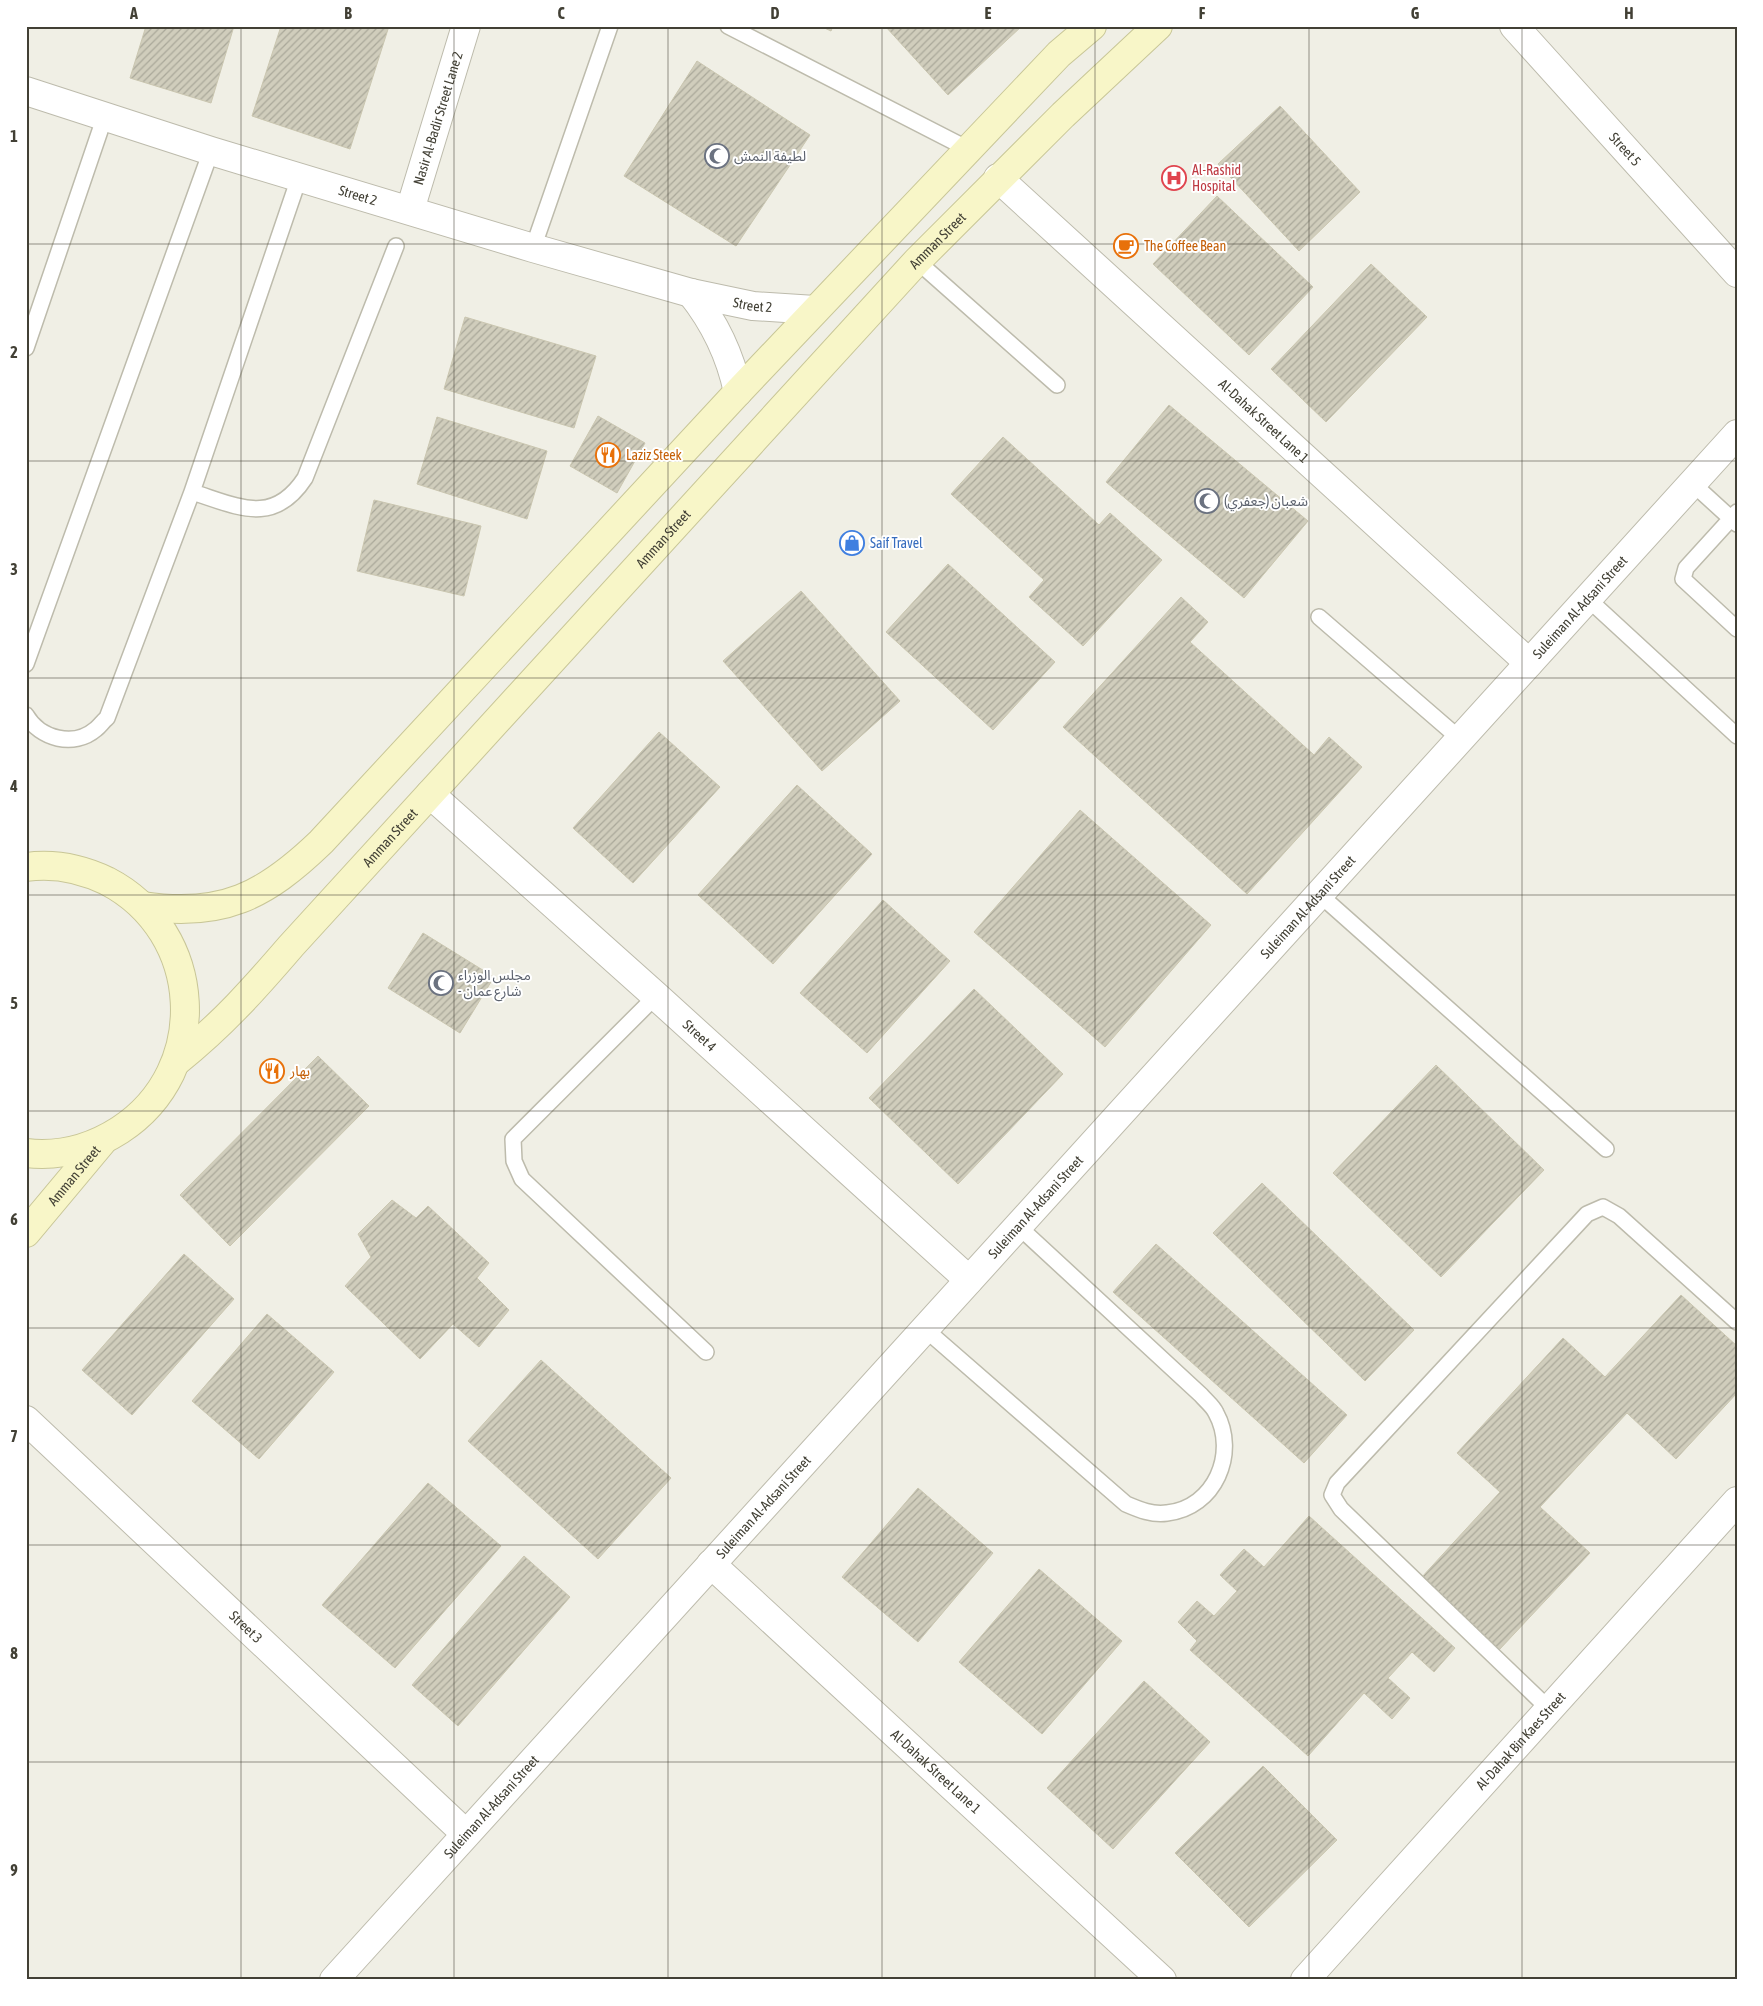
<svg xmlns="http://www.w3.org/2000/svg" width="1763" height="2006" font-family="'Asap Condensed','Noto Sans Arabic',sans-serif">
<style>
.building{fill:url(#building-hatch);stroke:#cac6b0}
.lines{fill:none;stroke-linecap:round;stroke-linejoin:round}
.lane-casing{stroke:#bdbbac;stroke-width:18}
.street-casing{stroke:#bdbbac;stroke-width:30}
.secondary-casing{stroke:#c8c697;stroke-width:30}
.lane{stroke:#fff;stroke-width:15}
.street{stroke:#fff;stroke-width:28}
.secondary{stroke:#f8f6c8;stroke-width:28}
.grid{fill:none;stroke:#424035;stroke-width:1;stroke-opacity:0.55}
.labels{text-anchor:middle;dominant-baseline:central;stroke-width:4;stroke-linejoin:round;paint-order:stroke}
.street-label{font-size:14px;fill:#424035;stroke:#fff}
.worship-label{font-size:14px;fill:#5b616d;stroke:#fff;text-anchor:start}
.health-label{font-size:14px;fill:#be3a42;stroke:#fff;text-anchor:start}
.food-label{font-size:14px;fill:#c56008;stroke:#fff;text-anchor:start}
.shop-label{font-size:14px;fill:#366cbe;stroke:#fff;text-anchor:start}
.neatline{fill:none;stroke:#424035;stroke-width:2}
.grid-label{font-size:16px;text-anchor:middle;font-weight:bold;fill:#424035}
</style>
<defs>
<pattern id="building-hatch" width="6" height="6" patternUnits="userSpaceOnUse" patternTransform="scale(1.25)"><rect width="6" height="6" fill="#d0cdbc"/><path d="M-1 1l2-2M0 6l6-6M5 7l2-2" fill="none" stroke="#aaa89a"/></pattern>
</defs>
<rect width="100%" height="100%" fill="#f0efe5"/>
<!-- building -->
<path class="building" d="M146,26H234L211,103L130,78Z
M281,26H389L350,149L252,116Z
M820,26H833L831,31Z
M885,26H1022L948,95Z
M697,61L810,135L736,246L624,176Z
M1280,106L1360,192L1299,251L1218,164Z
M1217,196L1313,287L1249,355L1153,264Z
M1371,264L1427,317L1326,422L1271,369Z
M465,317L596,356L574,428L444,389Z
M1169,405L1308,521L1244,598L1106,482Z
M598,416L645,443L617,493L570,466Z
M437,417L547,451L527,519L417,484Z
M1003,437L1099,525L1110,513L1162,560L1083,646L1029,597L1044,580L951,494Z
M374,500L481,526L464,596L357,571Z
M948,564L1055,662L993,730L886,632Z
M801,591L900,701L822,771L723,661Z
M1181,597L1208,622L1190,642L1314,755L1329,737L1362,767L1247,894L1063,727Z
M659,732L720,787L633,883L573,828Z
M797,785L872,854L773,964L698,895Z
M1080,810L1211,925L1105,1047L974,932Z
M883,900L950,961L867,1053L800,993Z
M423,933L494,977L460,1033L388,988Z
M974,989L1063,1074L958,1184L869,1098Z
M318,1056L369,1106L230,1246L180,1195Z
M1436,1065L1544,1170L1441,1277L1333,1173Z
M1262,1183L1414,1330L1365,1381L1213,1233Z
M392,1200L416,1218L428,1206L489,1263L477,1278L509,1310L479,1347L453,1324L420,1359L345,1286L371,1257L358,1234Z
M1156,1244L1347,1415L1304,1463L1113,1292Z
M184,1254L234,1299L132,1415L82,1370Z
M1681,1295L1737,1346V1393L1676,1459L1627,1413L1540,1507L1590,1553L1499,1650L1421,1578L1500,1492L1457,1453L1563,1338L1605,1377Z
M267,1314L334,1372L259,1459L192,1401Z
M541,1360L671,1478L598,1559L468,1441Z
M428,1483L501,1546L395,1668L322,1605Z
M918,1488L993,1553L918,1642L842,1577Z
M1309,1516L1455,1648L1434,1672L1412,1652L1388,1678L1410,1698L1392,1719L1364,1693L1308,1756L1190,1650L1197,1641L1178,1622L1197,1601L1214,1616L1237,1591L1220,1575L1244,1549L1264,1567Z
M524,1556L570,1597L458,1726L412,1685Z
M1039,1569L1122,1641L1042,1734L959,1662Z
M1144,1681L1210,1742L1113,1849L1047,1788Z
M1263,1766L1337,1840L1249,1927L1175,1853Z"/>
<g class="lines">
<defs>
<path id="lane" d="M728,26L968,149
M533,248L610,26
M917,261L1057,385
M26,348L105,116
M1692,483L1737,524
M192,492C237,506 273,527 305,478L396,246
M1737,512L1686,568L1683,579L1737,629
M1587,598L1737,736
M1319,617L1460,739
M26,664L211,151
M26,715C40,739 74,748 96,729C100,726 103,721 107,718L192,492L299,178
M1319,894L1606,1149
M656,996L513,1139L514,1161L522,1179L706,1352
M925,1329L1126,1504C1140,1510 1152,1515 1167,1513C1215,1508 1238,1453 1216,1413C1213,1406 1206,1401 1201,1395L1018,1226
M1549,1709L1341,1509L1332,1495L1337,1483L1587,1214L1603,1207L1619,1216L1737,1322"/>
<g id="street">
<path id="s1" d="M1514,26L1737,273"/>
<path id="s2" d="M26,91L211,151L533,248L691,293L753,306L815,310"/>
<path id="s3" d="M998,178L1529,663"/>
<path id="s4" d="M410,210L466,26"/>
<path d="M691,293C715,323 730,354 738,392"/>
<path id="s5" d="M430,794L656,996L969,1280"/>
<path id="s6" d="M26,1420L466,1834"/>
<path id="s7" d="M711,1564L1162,1980"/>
<path id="s8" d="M334,1980L1737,434"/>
<path id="s9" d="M1305,1980L1737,1501"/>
</g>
<g id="secondary">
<path d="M26,867C54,863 82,869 107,881C205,932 212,1070 120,1130C92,1148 60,1157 26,1153"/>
<path d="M143,906C222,918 265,896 321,842L738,392L1059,54L1092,26"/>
<path id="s10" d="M177,1061C222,1025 254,989 291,946L917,261L1063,115L1158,26"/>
<path id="s11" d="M26,1233L102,1142"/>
</g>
</defs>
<!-- lane casing -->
<use href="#lane" class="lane-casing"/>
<!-- street casing -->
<use href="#street" class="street-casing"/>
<!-- secondary casing -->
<use href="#secondary" class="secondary-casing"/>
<!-- lane -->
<use href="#lane" class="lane"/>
<!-- street -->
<use href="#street" class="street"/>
<!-- secondary -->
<use href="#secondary" class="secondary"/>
</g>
<!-- grid -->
<path class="grid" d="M241,26V1980M454,26V1980M668,26V1980M882,26V1980M1095,26V1980M1309,26V1980M1522,26V1980M26,244H1737M26,461H1737M26,678H1737M26,895H1737M26,1111H1737M26,1328H1737M26,1545H1737M26,1762H1737"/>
<!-- icons -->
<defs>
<symbol id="mosque-ring" viewBox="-11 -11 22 22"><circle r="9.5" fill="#fff" stroke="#6b7280" stroke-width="1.5"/><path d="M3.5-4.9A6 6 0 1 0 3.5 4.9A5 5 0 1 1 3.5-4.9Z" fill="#6b7280"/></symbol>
<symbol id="hospital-ring" viewBox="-11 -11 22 22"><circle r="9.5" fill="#fff" stroke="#e0444e" stroke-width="1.5"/><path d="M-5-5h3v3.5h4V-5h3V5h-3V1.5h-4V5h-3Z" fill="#e0444e"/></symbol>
<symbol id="cafe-ring" viewBox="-11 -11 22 22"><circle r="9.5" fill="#fff" stroke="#e8710a" stroke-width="1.5"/><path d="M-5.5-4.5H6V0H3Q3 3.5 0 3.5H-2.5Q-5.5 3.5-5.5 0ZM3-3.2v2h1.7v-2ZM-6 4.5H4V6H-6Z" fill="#e8710a"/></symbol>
<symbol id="restaurant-ring" viewBox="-11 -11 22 22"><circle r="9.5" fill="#fff" stroke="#e8710a" stroke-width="1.5"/><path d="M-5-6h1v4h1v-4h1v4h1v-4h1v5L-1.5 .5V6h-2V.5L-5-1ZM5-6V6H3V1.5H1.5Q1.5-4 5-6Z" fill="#e8710a"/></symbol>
<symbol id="shop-ring" viewBox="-11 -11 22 22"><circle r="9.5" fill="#fff" stroke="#3f7fe0" stroke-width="1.5"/><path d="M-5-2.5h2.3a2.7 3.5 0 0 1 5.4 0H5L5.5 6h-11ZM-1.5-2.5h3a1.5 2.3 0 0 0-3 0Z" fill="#3f7fe0"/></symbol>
</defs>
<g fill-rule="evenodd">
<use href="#mosque-ring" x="703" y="142" width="28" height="28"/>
<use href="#hospital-ring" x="1160" y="164" width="28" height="28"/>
<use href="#cafe-ring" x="1112" y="232" width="28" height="28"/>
<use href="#restaurant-ring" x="594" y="441" width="28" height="28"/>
<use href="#mosque-ring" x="1193" y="487" width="28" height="28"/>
<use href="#shop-ring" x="838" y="529" width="28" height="28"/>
<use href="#mosque-ring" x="427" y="969" width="28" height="28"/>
<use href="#restaurant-ring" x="258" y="1057" width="28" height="28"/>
</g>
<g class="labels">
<!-- street labels -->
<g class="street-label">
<text stroke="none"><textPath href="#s4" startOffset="96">Nasir Al-Badir Street Lane 2</textPath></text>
<text stroke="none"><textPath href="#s1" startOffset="166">Street 5</textPath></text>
<text stroke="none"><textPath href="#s2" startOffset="348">Street 2</textPath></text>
<text stroke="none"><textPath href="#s10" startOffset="1119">Amman Street</textPath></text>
<text stroke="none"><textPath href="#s2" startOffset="758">Street 2</textPath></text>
<text stroke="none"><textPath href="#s3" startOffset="360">Al-Dahak Street Lane 1</textPath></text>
<text stroke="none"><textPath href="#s10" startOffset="714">Amman Street</textPath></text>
<text stroke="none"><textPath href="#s8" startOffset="1854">Suleiman Al-Adsani Street</textPath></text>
<text stroke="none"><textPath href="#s10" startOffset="309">Amman Street</textPath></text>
<text stroke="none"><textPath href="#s8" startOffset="1449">Suleiman Al-Adsani Street</textPath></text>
<text stroke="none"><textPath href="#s5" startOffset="362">Street 4</textPath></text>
<text stroke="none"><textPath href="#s11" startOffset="75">Amman Street</textPath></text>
<text stroke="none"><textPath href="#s8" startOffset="1044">Suleiman Al-Adsani Street</textPath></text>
<text stroke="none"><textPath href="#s8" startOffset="639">Suleiman Al-Adsani Street</textPath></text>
<text stroke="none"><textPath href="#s6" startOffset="302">Street 3</textPath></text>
<text stroke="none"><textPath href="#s9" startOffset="322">Al-Dahak Bin Kaes Street</textPath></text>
<text stroke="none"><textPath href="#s7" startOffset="306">Al-Dahak Street Lane 1</textPath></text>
<text stroke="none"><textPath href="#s8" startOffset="234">Suleiman Al-Adsani Street</textPath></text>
</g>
<!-- worship labels -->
<g class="worship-label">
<text x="734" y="156">لطيفة النمش</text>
<text x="1224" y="501">شعبان (جعفري)</text>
<text x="458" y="975">مجلس الوزراء<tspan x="458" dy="16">- شارع عمان</tspan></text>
</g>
<!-- health labels -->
<g class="health-label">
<text x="1192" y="170">Al-Rashid<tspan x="1192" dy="16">Hospital</tspan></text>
</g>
<!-- food labels -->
<g class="food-label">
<text x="1144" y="246">The Coffee Bean</text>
<text x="626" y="455">Laziz Steek</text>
<text x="290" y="1071">بهار</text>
</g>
<!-- shop labels -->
<g class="shop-label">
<text x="870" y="543">Saif Travel</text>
</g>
</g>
<!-- border -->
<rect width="1763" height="2006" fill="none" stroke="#ffffff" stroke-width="55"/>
<rect x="28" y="28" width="1708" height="1950" class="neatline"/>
<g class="grid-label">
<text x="134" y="19">A</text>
<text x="348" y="19">B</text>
<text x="561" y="19">C</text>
<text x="775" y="19">D</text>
<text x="988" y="19">E</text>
<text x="1202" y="19">F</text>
<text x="1415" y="19">G</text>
<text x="1629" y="19">H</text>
<text x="14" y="142">1</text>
<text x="14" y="358">2</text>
<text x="14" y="575">3</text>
<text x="14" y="792">4</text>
<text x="14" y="1009">5</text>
<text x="14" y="1225">6</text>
<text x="14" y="1442">7</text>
<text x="14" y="1659">8</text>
<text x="14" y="1876">9</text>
</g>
</svg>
